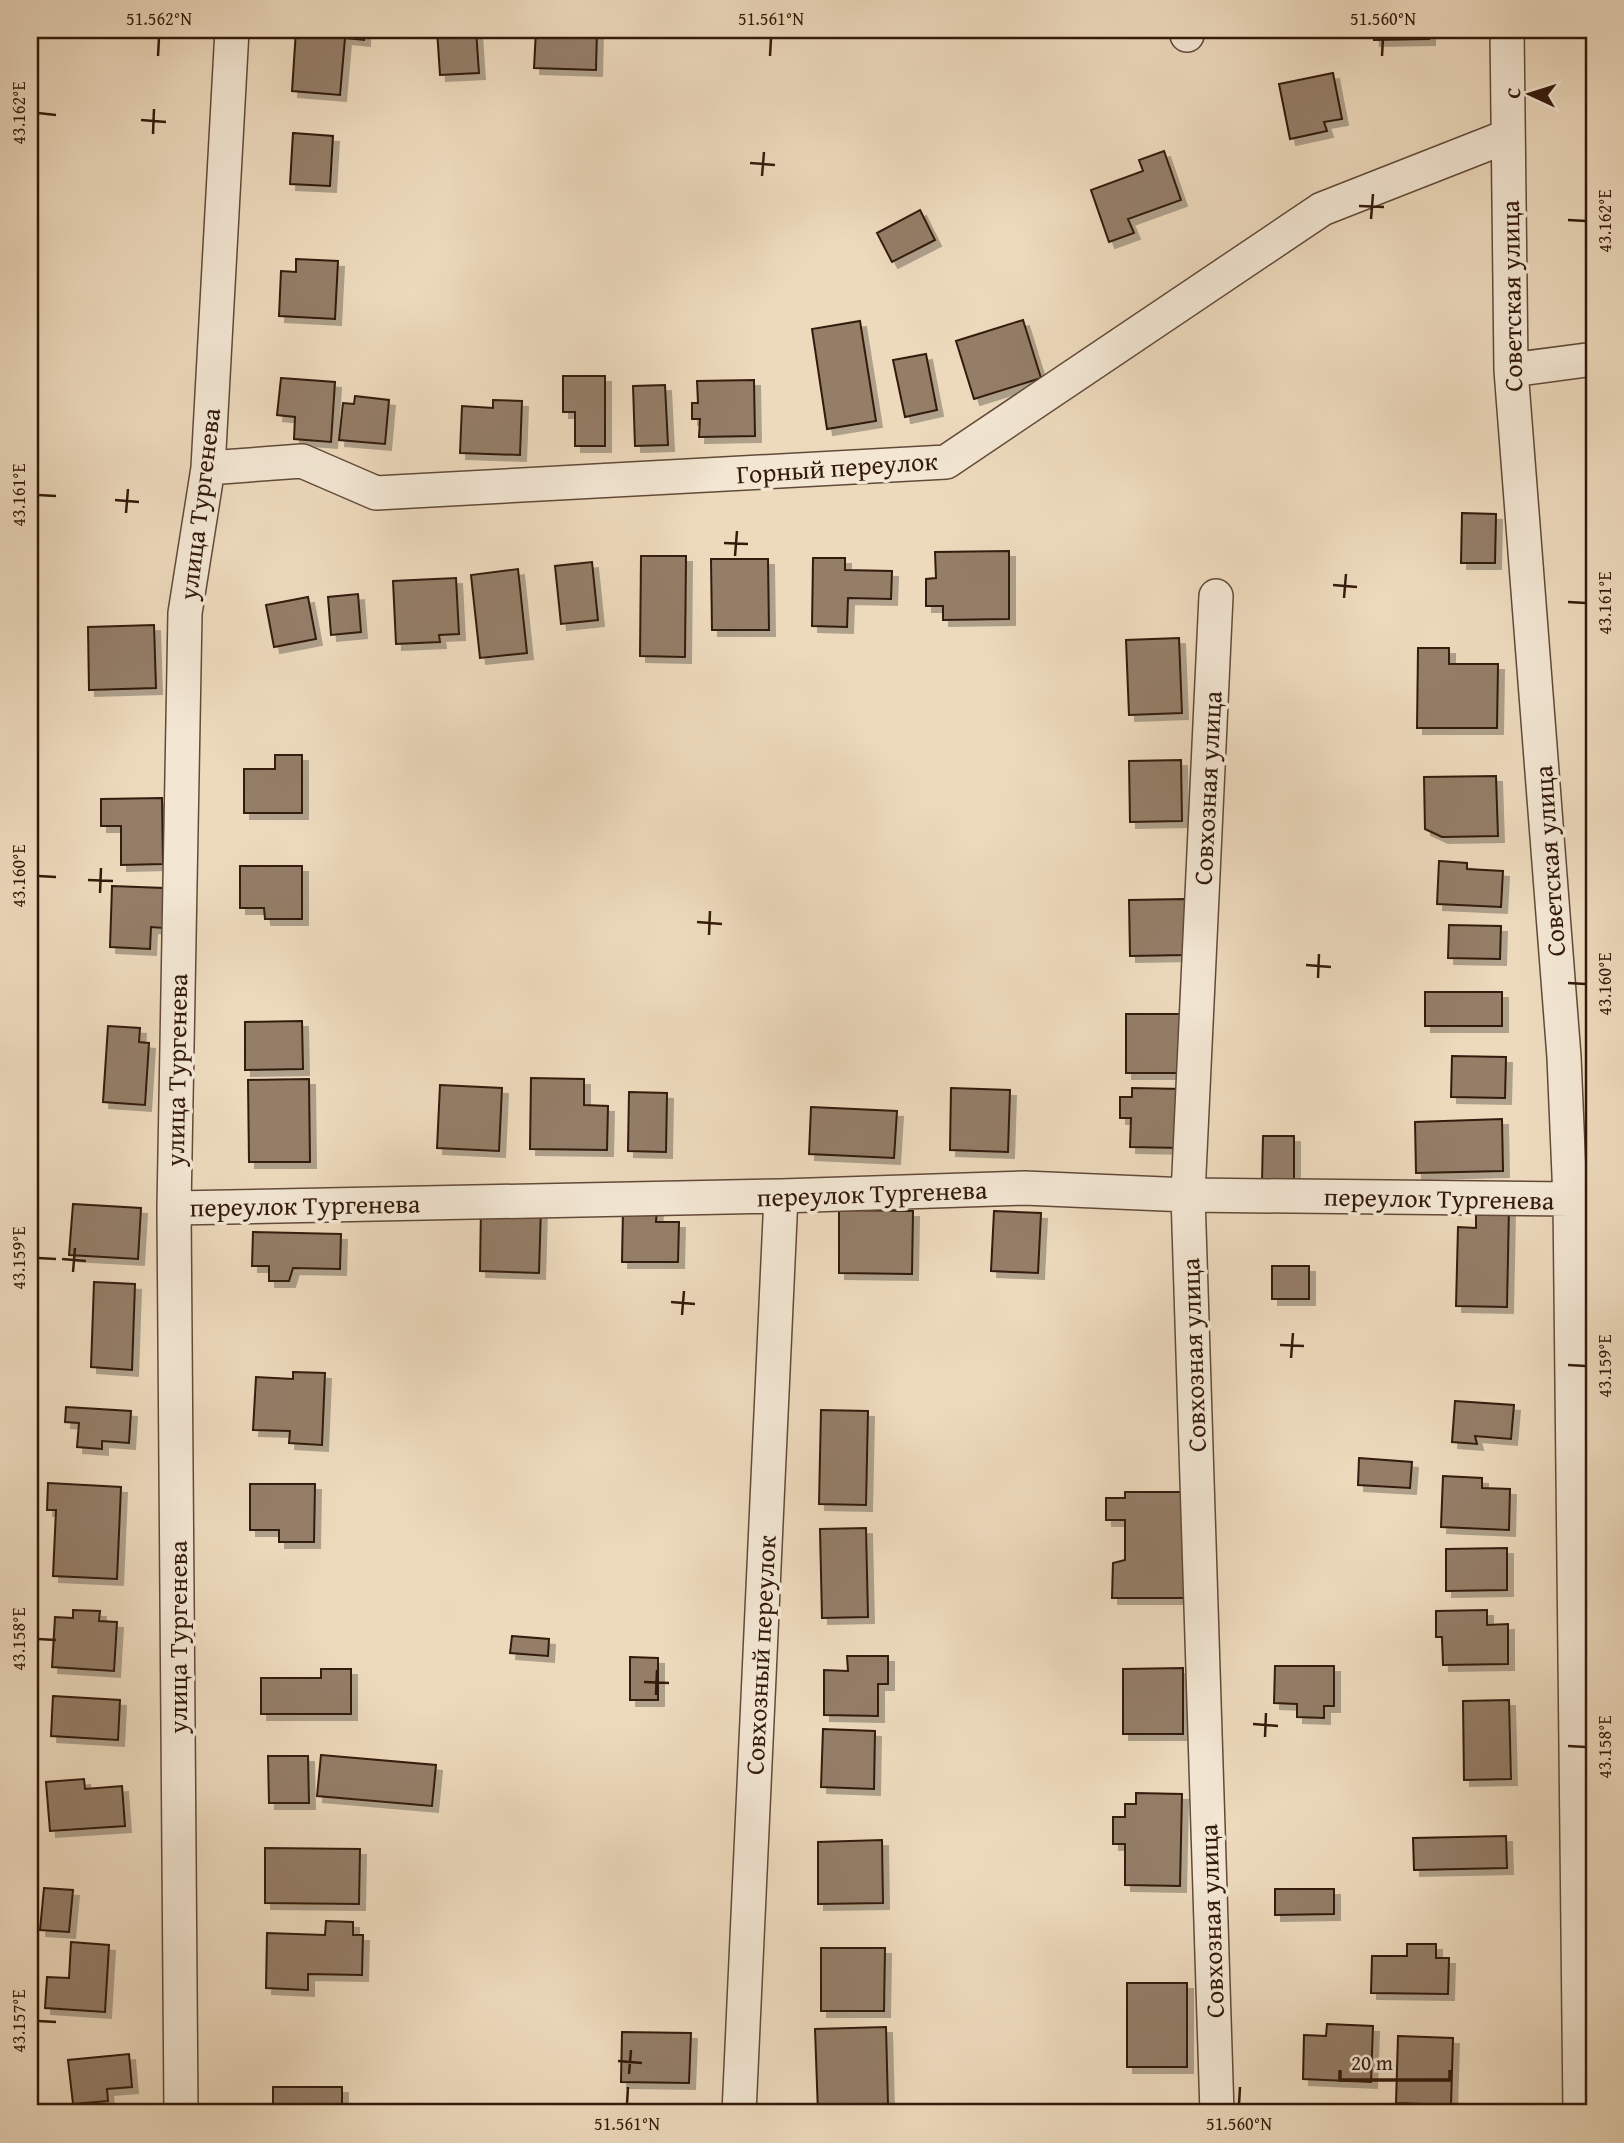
<svg xmlns="http://www.w3.org/2000/svg" width="1624" height="2143" font-family="'Gentium Book Plus',serif">
<style>
.building{fill:#947e68;stroke:#331a0b;stroke-width:2;filter:url(#shadow)}
.lines{fill:none;stroke-linecap:round;stroke-linejoin:round}
.minor-casing{stroke:#624a38;stroke-width:36}
.minor{stroke:#f3e7d4;stroke-width:33}
.ticks{fill:none;stroke:#331a0b;stroke-width:2.5}
.labels{text-anchor:middle;dominant-baseline:central;stroke-width:7;stroke-linejoin:round;paint-order:stroke}
.street-label{font-size:26px;fill:#331a0b;stroke:#f3e7d4}
.neatline{fill:none;stroke:#331a0b;stroke-width:2.5}
.ticks-label{font-size:18px;text-anchor:middle;fill:#331a0b}
</style>
<defs>
<filter id="shadow"><feDropShadow dx="6" dy="6" stdDeviation="0" flood-color="#0004"/></filter>
</defs>
<rect width="100%" height="100%" fill="#eddabd"/>
<filter id="stains"><feTurbulence type="fractalNoise" baseFrequency=".00286" numOctaves="4"/><feColorMatrix values="0 0 0 0 .2 0 0 0 0 .09 0 0 0 0 .02 0 0 0 .5 -.17"/></filter>
<radialGradient id="worn" r=".72"><stop offset=".6" stop-color="#630" stop-opacity="0"/><stop offset="1" stop-color="#630" stop-opacity=".3"/></radialGradient>
<!-- building -->
<path class="building" d="M296,30H364V40L345,38L340,95L292,91Z
M437,30H476L479,73L440,75Z
M536,30H597L596,70L534,68Z
M1373,30H1429V39L1374,40Z
M1333,73L1342,119L1324,122L1327,131L1290,139L1279,84Z
M293,133L333,136L330,186L290,184Z
M1164,151L1181,200L1128,219L1134,233L1109,242L1091,190L1143,171L1139,160Z
M920,210L935,240L892,262L877,233Z
M296,259L338,261L335,319L279,316L281,271L296,272Z
M1023,320L1041,378L974,399L956,341Z
M860,321L876,421L827,429L812,329Z
M926,354L937,410L905,417L893,360Z
M563,376H605V446H575V412H563Z
M281,378L335,382L331,442L294,439L295,417L277,415Z
M754,380L755,436L699,437L700,419H692V403H698L697,381Z
M665,385L668,445L635,446L633,386Z
M355,396L389,400L385,444L339,440L343,403L354,404Z
M493,400L522,401L520,455L460,453L462,406L493,408Z
M1462,513L1496,514L1495,563H1461Z
M1009,551V619L943,620V606H926V579L936,578L935,552Z
M641,556H686L685,657L640,656Z
M813,558H845V570L892,571L891,599L848,598L847,627L812,626Z
M711,559H768L769,630H712Z
M592,562L598,620L561,624L555,566Z
M518,569L527,653L480,658L471,575Z
M456,578L459,634L439,635L440,642L396,644L393,581Z
M358,594L361,632L331,635L328,597Z
M308,597L316,639L274,647L266,605Z
M154,625L156,688L89,690L88,627Z
M1179,638L1182,713L1129,715L1126,640Z
M1418,648H1449V664H1498L1497,728H1417Z
M275,755H302V813H244V769H275Z
M1181,760L1182,821L1130,822L1129,761Z
M1496,776L1498,836L1442,837L1425,829L1424,777Z
M162,798L163,864L121,865V826H101V799Z
M1439,861L1467,863V869L1503,871L1501,907L1437,904Z
M240,866H302V919H265L264,908H240Z
M112,886L164,888L163,928L151,927L150,949L110,947Z
M1186,899V955L1130,956L1129,900Z
M1449,925L1501,926L1500,959L1448,958Z
M1425,992H1502V1026H1425Z
M1126,1014H1181V1073H1126Z
M302,1021L303,1069L245,1070V1022Z
M108,1026L140,1028L139,1042L149,1043L145,1105L103,1102Z
M1452,1056L1506,1057L1505,1098L1451,1097Z
M531,1078L584,1079V1105L608,1106L607,1150L530,1149Z
M309,1079L310,1162H249L248,1080Z
M440,1085L502,1088L499,1151L437,1148Z
M951,1088L1010,1090L1008,1152L950,1150Z
M1132,1088L1183,1089L1182,1148L1130,1147L1131,1118H1120V1097H1132Z
M629,1092L667,1093L666,1152L628,1151Z
M811,1107L897,1111L894,1158L809,1154Z
M1502,1119L1503,1171L1416,1173L1415,1122Z
M1263,1136H1294V1183L1262,1182Z
M73,1204L141,1208L138,1259L69,1255Z
M481,1206L541,1207L539,1273L480,1271Z
M1476,1206H1509L1507,1307L1456,1306L1458,1227L1476,1228Z
M623,1209H657L656,1222H679L678,1262H622Z
M839,1210L913,1211L912,1274L839,1273Z
M994,1211L1041,1213L1038,1273L991,1271Z
M253,1232L341,1234L340,1269L293,1268L289,1281H269V1266H252Z
M1272,1266H1309V1299H1272Z
M94,1282L135,1284L132,1370L91,1367Z
M293,1372L325,1373L322,1445L289,1443L290,1431L253,1430L256,1377L293,1379Z
M1455,1401L1514,1405L1511,1439L1475,1436L1477,1444L1452,1442Z
M66,1407L131,1411L129,1443L102,1441V1449L77,1447L79,1423L65,1422Z
M821,1410L868,1411L866,1505L819,1504Z
M1359,1458L1412,1462L1410,1488L1358,1485Z
M1443,1476L1482,1478V1488L1510,1489L1509,1530L1441,1527Z
M48,1483L121,1487L117,1579L53,1576L56,1510H47Z
M250,1484H315L314,1542H279V1530H250Z
M1125,1492H1188L1187,1598H1112L1113,1563L1125,1560V1520H1106V1498H1125Z
M866,1528L868,1617L822,1618L820,1529Z
M1507,1548V1590L1446,1591V1549Z
M73,1610L100,1611L99,1621L117,1622L114,1671L52,1667L55,1617L73,1618Z
M1487,1610V1625L1508,1624V1664L1443,1665L1442,1637H1436V1611Z
M512,1636L549,1639L548,1656L510,1653Z
M847,1656H888V1684H878V1716L824,1715V1670L848,1671Z
M630,1657L658,1658V1700H630Z
M1275,1666H1334V1706H1324V1718L1297,1717V1704L1274,1703Z
M1183,1668V1734H1123V1669Z
M321,1669H351V1714H261V1678H321Z
M53,1696L120,1700L118,1740L51,1736Z
M1509,1700L1511,1779L1464,1780L1463,1701Z
M823,1729L875,1731L874,1789L821,1787Z
M321,1755L436,1765L432,1806L317,1796Z
M268,1756H308L309,1803H269Z
M84,1779L85,1789L122,1786L125,1826L50,1831L46,1782Z
M1136,1793L1182,1794L1180,1886L1125,1885V1844H1113V1817H1125V1804H1136Z
M1506,1836L1507,1868L1414,1870L1413,1838Z
M882,1840L883,1903L818,1904V1842Z
M265,1848L360,1849L359,1904L265,1903Z
M44,1888L73,1890L69,1932L40,1930Z
M1275,1889H1334V1914L1275,1915Z
M326,1921L353,1922V1935H363L362,1975L308,1974V1990L266,1988L267,1933L325,1935Z
M71,1942L109,1945L105,2012L45,2008L47,1977L69,1978Z
M1407,1944H1436V1958H1449L1448,1994L1371,1993L1372,1956H1407Z
M821,1948H885L884,2011H821Z
M1127,1983H1187V2067H1127Z
M1327,2024L1373,2026L1371,2082L1303,2079L1304,2035L1326,2036Z
M886,2027L888,2105L880,2113H818L815,2029Z
M622,2032L691,2033L689,2083L621,2082Z
M1398,2036L1453,2038L1451,2105L1396,2103Z
M129,2054L132,2087L107,2089L108,2101L73,2104L68,2060Z
M273,2087H342V2113H273Z"/>
<g class="lines">
<defs>
<path id="minor" d="M1507,30L1511,370L1564,1057L1570,1199L1580,2113
M1187,35V30
M1511,370L1594,359
M208,468L302,461L376,493L946,462L1322,209L1508,136
M1216,596L1188,1195L1217,2113
M174,1208L781,1196L1024,1188L1188,1195L1570,1199
M181,2113L174,1208L185,613L208,468L232,30
M739,2113L781,1196"/>
</defs>
<!-- minor casing -->
<use href="#minor" class="minor-casing"/>
<!-- minor -->
<use href="#minor" class="minor"/>
</g>
<!-- ticks -->
<path class="ticks" d="M158,56L159,38M770,56L771,38M1382,56L1383,38M38,113L56,115M141,120L166,122M153,134L154,109M750,163L775,165M762,176L764,152M1359,206L1384,207M1371,219L1373,194M1568,220L1586,221M38,495L56,496M115,500L139,502M126,513L128,489M724,543L748,544M735,556L737,531M1333,585L1357,587M1344,598L1346,574M1568,602L1586,603M38,876L56,877M88,880L113,881M100,893L101,868M697,922L722,924M709,935L710,911M1306,965L1331,967M1318,978L1319,954M1568,983L1586,984M38,1258L56,1259M62,1259L86,1261M73,1272L75,1248M671,1302L695,1304M682,1315L684,1291M1280,1345L1304,1346M1291,1358L1293,1333M1568,1365L1586,1366M38,1639L56,1640M644,1682L669,1683M656,1695L657,1670M1253,1724L1278,1726M1265,1737L1266,1713M1568,1746L1586,1747M38,2021L56,2022M618,2061L642,2063M629,2074L631,2050M627,2104L628,2087M1239,2104L1240,2087"/>
<g class="labels">
<!-- street labels -->
<g class="street-label">
<text transform="translate(1511 296) rotate(-91)">Советская улица</text>
<text transform="translate(837 467) rotate(-4)">Горный переулок</text>
<text transform="translate(199 504) rotate(-83)">улица Тургенева</text>
<text transform="translate(1207 788) rotate(-87)">Совхозная улица</text>
<text transform="translate(1549 861) rotate(-94)">Советская улица</text>
<text transform="translate(176 1070) rotate(-89)">улица Тургенева</text>
<text transform="translate(872 1193) rotate(-2)">переулок Тургенева</text>
<text transform="translate(1439 1198) rotate(1)">переулок Тургенева</text>
<text transform="translate(305 1205) rotate(-1)">переулок Тургенева</text>
<text transform="translate(1193 1355) rotate(-92)">Совхозная улица</text>
<text transform="translate(177 1637) rotate(-90)">улица Тургенева</text>
<text transform="translate(760 1655) rotate(-87)">Совхозный переулок</text>
<text transform="translate(1211 1921) rotate(-92)">Совхозная улица</text>
</g>
</g>
<!-- margin -->
<rect width="1624" height="2143" fill="none" stroke="#eddabd" stroke-width="77"/>
<!-- north arrow -->
<g transform="translate(1530 94) rotate(274)" stroke="#f3e7d4" stroke-width="5" paint-order="stroke">
<path d="M0-5L12 26L0 18L-12 26Z" fill="#331a0b"/>
<text y="-10" font-size="19" font-weight="bold" text-anchor="middle" fill="#331a0b">С</text>
</g>
<!-- scale -->
<path d="M1340 2070v10h110v-10" fill="none" stroke="#331a0b" stroke-width="3.5"/>
<text x="1351" y="2070" font-size="21" fill="#331a0b" stroke="#f3e7d4" stroke-width="5" paint-order="stroke">20 m</text>
<rect x="38" y="38" width="1548" height="2066" class="neatline"/>
<g class="ticks-label">
<text x="159" y="25">51.562°N</text>
<text x="771" y="25">51.561°N</text>
<text x="1383" y="25">51.560°N</text>
<text transform="translate(19 113) rotate(-90)" y="6">43.162°E</text>
<text transform="translate(1605 221) rotate(-90)" y="6">43.162°E</text>
<text transform="translate(19 495) rotate(-90)" y="6">43.161°E</text>
<text transform="translate(1605 603) rotate(-90)" y="6">43.161°E</text>
<text transform="translate(19 876) rotate(-90)" y="6">43.160°E</text>
<text transform="translate(1605 984) rotate(-90)" y="6">43.160°E</text>
<text transform="translate(19 1258) rotate(-90)" y="6">43.159°E</text>
<text transform="translate(1605 1366) rotate(-90)" y="6">43.159°E</text>
<text transform="translate(19 1639) rotate(-90)" y="6">43.158°E</text>
<text transform="translate(1605 1747) rotate(-90)" y="6">43.158°E</text>
<text transform="translate(19 2021) rotate(-90)" y="6">43.157°E</text>
<text x="627" y="2130">51.561°N</text>
<text x="1239" y="2130">51.560°N</text>
</g>
<rect width="100%" height="100%" filter="url(#stains)"/>
<rect width="100%" height="100%" fill="url(#worn)"/>
</svg>
